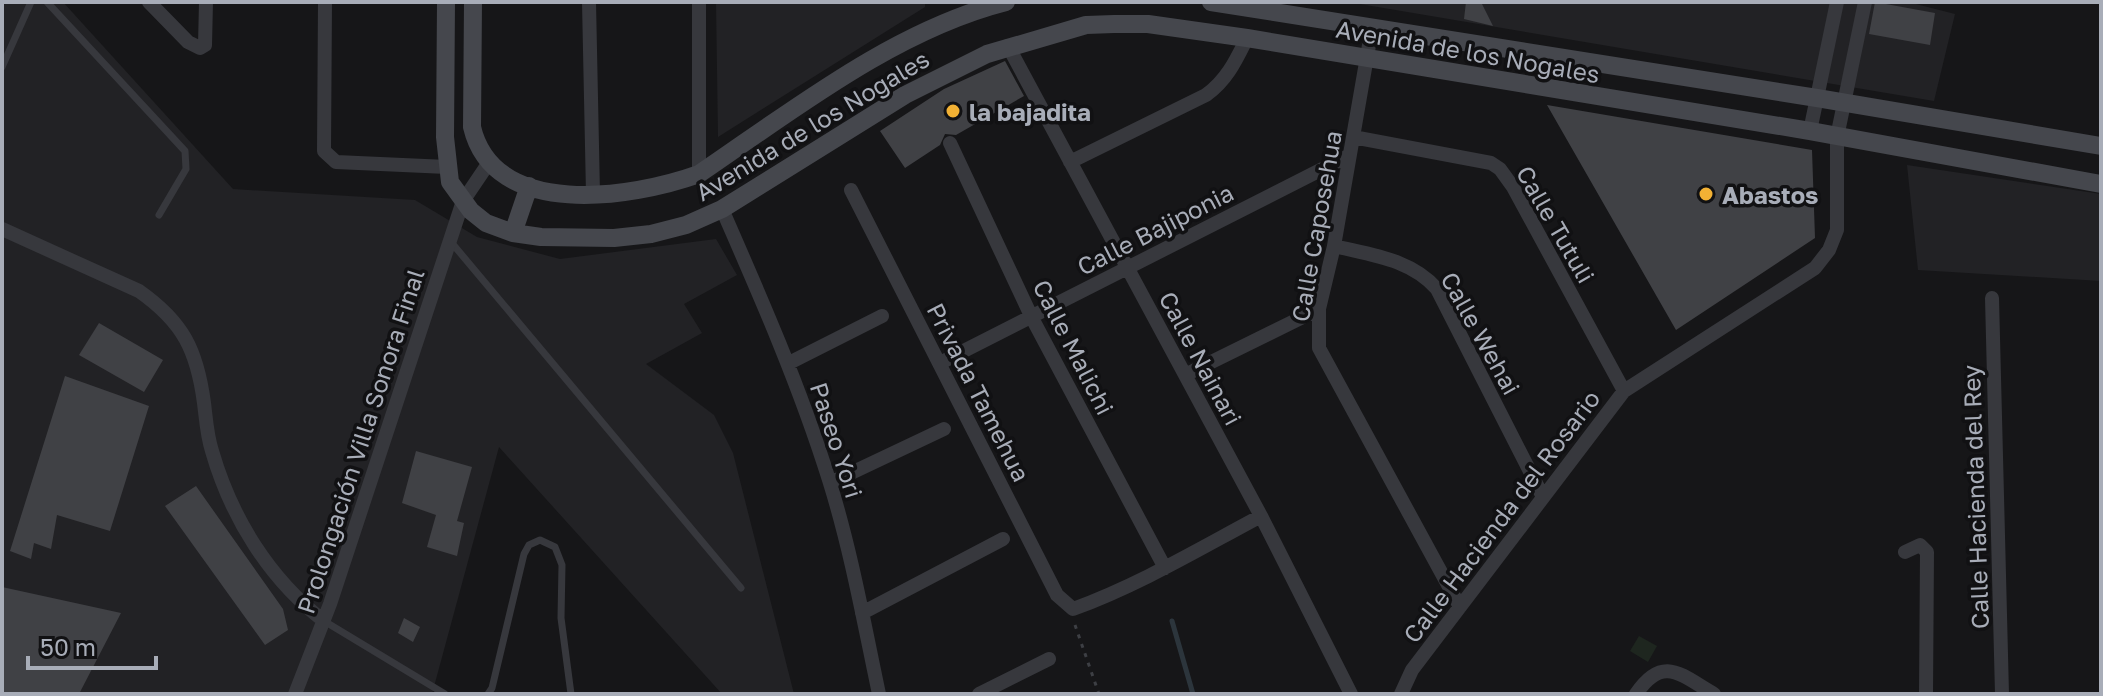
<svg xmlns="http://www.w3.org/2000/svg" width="2103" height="696" font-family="'Golos Text',sans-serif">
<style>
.built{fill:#222225}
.green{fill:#1e261f}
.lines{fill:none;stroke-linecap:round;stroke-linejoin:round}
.stream{stroke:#2c353c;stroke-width:5}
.building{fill:#404145}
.path{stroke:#3d3f44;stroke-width:3;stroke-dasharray:4 6;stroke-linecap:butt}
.lane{stroke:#37383d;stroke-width:7}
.street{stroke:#37383d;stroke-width:14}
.secondary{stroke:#45474d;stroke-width:18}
.poi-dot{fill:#f2b134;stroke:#111113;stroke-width:3}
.labels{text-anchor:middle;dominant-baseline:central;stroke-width:7;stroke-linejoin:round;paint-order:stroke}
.street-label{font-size:24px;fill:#a8adb8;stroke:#111113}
.poi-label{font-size:24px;font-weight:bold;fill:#a8adb8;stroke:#111113;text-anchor:start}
</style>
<rect width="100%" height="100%" fill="#161618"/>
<!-- built -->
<path class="built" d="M2,2H63L233,189L415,200L477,237L560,259L716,239L737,275L684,304L702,333L646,364L714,415L733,453L794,694H722L499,447L432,694H2Z
M716,2H925V7L718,137Z
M1348,2H1908L1955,14L1934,101Z
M1907,165L2101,194V281L1918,270Z"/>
<!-- green -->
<path class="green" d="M1639,636L1657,646L1648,662L1630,651Z"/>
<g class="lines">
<!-- stream -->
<path class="stream" d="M1172,621L1193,694"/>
</g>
<!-- building -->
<path class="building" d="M1466,2H1481L1493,26L1464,19Z
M1875,2L1935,13L1930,45L1869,34Z
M1005,61L1024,96L956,135L945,134L940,145L905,168L880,131L944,89Z
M1547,105L1812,150L1815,238L1676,330Z
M99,323L163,360L144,392L79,355Z
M65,376L149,406L110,531L57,515L51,549L34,543L31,559L10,551Z
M416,451L472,467L457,521L464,523L457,556L427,547L436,515L402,503Z
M196,486L283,609L288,630L265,645L165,506Z
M2,587L121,613L79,694H2Z
M404,618L420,627L413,642L398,633Z"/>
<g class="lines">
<!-- path -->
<path class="path" d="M1075,625L1099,694"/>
<!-- lane -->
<path class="lane" d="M47,2L185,151L186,169L159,215
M2,67L31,2
M451,242L741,588
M324,621L445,694
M488,694L492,688L524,554L529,545L540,540L555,547L562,565L561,618L571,694"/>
<!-- street -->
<path class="street" d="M149,2L188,42L200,48L205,45L206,2
M325,2L324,151L336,162L447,167
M589,2L593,194
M1372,28L1334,246L1319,309V348L1460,607
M1008,46L1261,516L1351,694
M1810,131L1837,2
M1353,137L1491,163L1500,169L1513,187L1624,391
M950,143L1032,318L1165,568
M1070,162L1206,95C1227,80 1236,60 1247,38
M699,174V2
M851,190L1057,595L1073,609C1139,585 1199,549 1261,516
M722,209C761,298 800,387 829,480C851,550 864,623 879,694
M2,229L139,291C183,322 197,350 204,403C206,419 207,436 212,451C231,517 269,579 324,621
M1334,246C1371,255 1411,259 1437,289L1543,497
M1992,298L2002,694
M789,363L882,316
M940,363L1348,156
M1185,375L1319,309
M830,483L944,429
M1905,552L1920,545L1927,552L1926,694
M862,613L1003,539
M295,694L330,604L463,201L488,164
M979,694L1049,659
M1401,694L1412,670L1624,391L1815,268L1829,250L1837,230V137L1865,2
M1636,694C1663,654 1681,675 1714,694"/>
<!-- secondary -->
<path class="secondary" d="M446,2L445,137L450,182L471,211L486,223L513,233L541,237L614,238L651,234L686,225L722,209L905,95L987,54L1086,25L1114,24H1148L1247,38L1810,131L2101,184
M473,2L472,127C494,220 632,198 699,174C792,111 895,30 1006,2
M1211,2L1817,98L2101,146
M513,233L529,186"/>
</g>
<!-- markers -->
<g class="poi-dot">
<circle cx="953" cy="111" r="8"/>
<circle cx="1706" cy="194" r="8"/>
</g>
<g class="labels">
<!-- street labels -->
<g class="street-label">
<text transform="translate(1468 51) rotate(10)">Avenida de los Nogales</text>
<text transform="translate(812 125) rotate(-31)">Avenida de los Nogales</text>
<text transform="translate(1556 224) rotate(60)">Calle Tutuli</text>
<text transform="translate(1316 226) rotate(-80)">Calle Caposehua</text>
<text transform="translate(1155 229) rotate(-27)">Calle Bajiponia</text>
<text transform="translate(1481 333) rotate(61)">Calle Wehai</text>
<text transform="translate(1074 347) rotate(63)">Calle Malichi</text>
<text transform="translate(1201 358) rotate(62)">Calle Nainari</text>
<text transform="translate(979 392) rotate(63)">Privada Tamehua</text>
<text transform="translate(837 440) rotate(72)">Paseo Yori</text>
<text transform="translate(360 441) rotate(-72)">Prolongación Villa Sonora Final</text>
<text transform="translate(1975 497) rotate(-92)">Calle Hacienda del Rey</text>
<text transform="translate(1501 516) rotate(-53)">Calle Hacienda del Rosario</text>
</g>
<!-- poi labels -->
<g class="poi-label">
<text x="969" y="111">la bajadita</text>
<text x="1722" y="194">Abastos</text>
</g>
</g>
<!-- border -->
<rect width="2103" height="696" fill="none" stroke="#a8adb8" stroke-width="8"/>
<!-- scale -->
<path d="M28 656v12h128v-12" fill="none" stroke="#a8adb8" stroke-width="4"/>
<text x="40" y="656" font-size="24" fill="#a8adb8" stroke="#111113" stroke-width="6" paint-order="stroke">50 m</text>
</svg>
